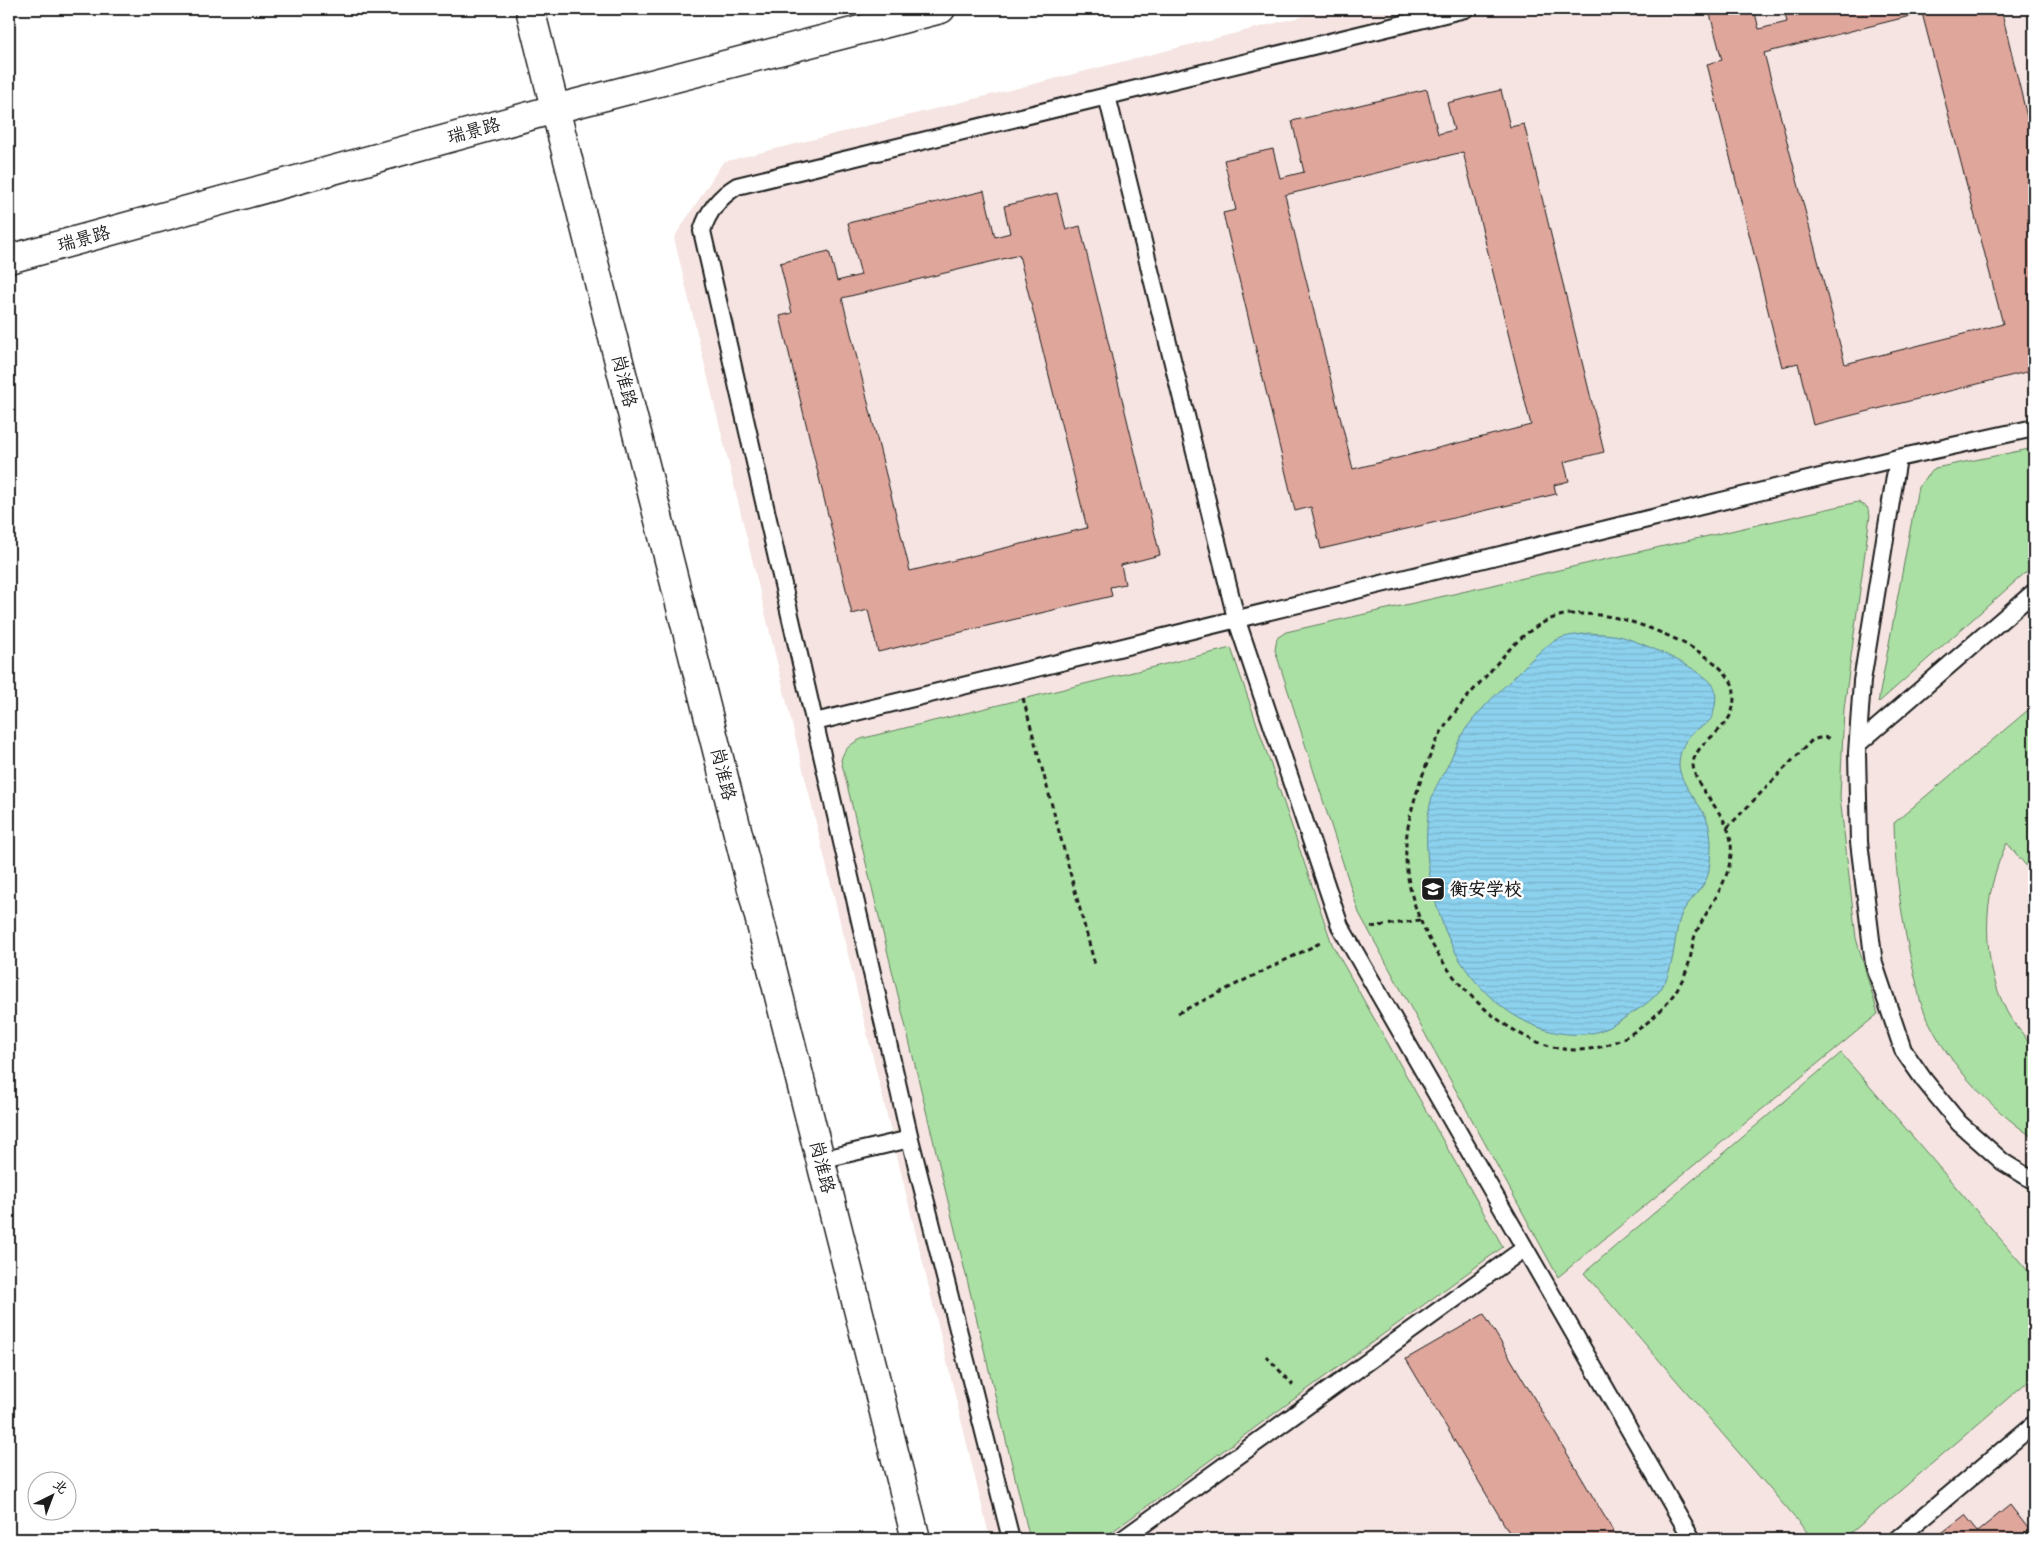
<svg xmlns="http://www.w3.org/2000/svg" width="2043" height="1548" font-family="'Comic Neue','LXGW WenKai TC',sans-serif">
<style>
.built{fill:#f5e4e1}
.green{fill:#aae0a3;stroke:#637e60}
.water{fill:url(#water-rules);stroke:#5f899a}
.building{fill:#dfa69c;stroke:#1c1c1c;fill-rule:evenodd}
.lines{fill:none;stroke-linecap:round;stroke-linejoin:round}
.service-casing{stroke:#1c1c1c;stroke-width:20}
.tertiary-casing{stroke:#1c1c1c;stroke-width:31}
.path{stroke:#1c1c1c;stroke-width:3;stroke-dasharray:5 4;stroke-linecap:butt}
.service{stroke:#fff;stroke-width:16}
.tertiary{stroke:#fff;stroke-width:28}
.labels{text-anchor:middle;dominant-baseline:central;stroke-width:5;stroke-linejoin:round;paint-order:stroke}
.street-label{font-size:18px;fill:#1c1c1c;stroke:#fff}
.poi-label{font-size:18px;font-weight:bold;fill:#1c1c1c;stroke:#fff;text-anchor:start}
</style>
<defs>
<pattern id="water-rules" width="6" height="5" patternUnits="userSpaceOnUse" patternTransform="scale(1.25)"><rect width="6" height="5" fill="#8cd1ee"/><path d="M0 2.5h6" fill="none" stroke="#78b3cc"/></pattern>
</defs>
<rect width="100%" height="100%" fill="#fff"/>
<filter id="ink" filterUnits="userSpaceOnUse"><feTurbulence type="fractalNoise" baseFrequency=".02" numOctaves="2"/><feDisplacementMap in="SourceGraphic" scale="10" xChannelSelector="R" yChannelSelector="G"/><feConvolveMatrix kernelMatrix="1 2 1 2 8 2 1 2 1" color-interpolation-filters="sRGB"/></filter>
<g filter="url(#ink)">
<!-- built -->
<path class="built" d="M1332,9H2034V1539H990L674,238L723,162Z"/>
<!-- green -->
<path class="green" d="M2034,448V565L1878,703L1918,487L1935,468Z
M1858,502L1867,507L1870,515L1844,709L1840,797L1856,938L1878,1014L1558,1277L1359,913L1275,650L1277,638L1286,632Z
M1231,648L1332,944L1503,1247L1102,1539H1030L841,760C844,748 853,742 864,738Z
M2034,705V875L2007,843C1981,895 1981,961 2007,1012C2014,1025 2028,1038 2033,1050C2037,1057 2034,1124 2034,1138C1988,1107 1940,1056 1921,1003C1918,993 1917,983 1914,973C1902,924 1895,874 1894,823Z
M1841,1053L2034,1278V1376L1844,1539H1813L1584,1273Z"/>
<!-- water -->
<path class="water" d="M1589,633C1600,634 1613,634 1623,637C1640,642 1711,672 1715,689C1717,696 1715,710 1712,717C1709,724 1701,726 1695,731C1685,738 1679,752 1679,765C1680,785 1700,802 1707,820C1713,836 1711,854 1709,870C1707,889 1685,901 1680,918C1673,941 1675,968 1661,989C1652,1001 1639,1009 1626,1017C1614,1025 1600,1033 1585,1034C1532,1039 1482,999 1457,955C1433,913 1418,845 1432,797C1435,787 1442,776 1447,767C1452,757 1456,746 1461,736C1472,718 1495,695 1510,681C1524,668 1539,649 1556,640C1566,635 1579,635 1589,633Z"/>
<!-- building -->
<path class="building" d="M1714,9H1754L1759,29L1787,22L1784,9H2001L2034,146V370L1813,425L1798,363L1782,367L1707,64L1722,60L1709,10ZM1922,13L2003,324L1845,364L1764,53Z
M1427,89L1438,134L1454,130L1447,103L1501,90L1510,127L1524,124L1604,452L1564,462L1569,481L1554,485L1556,494L1321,549L1311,507L1295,511L1223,213L1236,210L1224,160L1273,149L1280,178L1304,172L1292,121ZM1463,152L1531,425L1353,469L1285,195Z
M984,191L995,237L1010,233L1004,206L1057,193L1066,230L1080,226L1160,555L1121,565L1125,584L1110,587L1112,596L878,652L868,610L852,614L780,316L792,313L780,263L829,251L837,281L861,275L848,223ZM1019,255L1087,528L910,571L842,298Z
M1484,1314L1618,1539H1513L1406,1359Z
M2010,1505L2034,1536V1539H1934L1965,1515L1978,1531Z"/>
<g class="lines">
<defs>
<path id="service" d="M1107,96L1236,618L1340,926L1692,1539
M1898,458L1862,681L1857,753L1859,842L1874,964L1903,1050L1924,1080L1959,1123L2003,1162L2034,1181
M815,722L1898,458L2034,428
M1858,744L2034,592
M910,1139L702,231C708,211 719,197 737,186L1465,9
M820,1160L910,1139L1011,1539
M1123,1539L1525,1248
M1897,1539L2034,1424"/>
<path id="tertiary" d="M530,9L916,1539
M9,259L555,109L941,9"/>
</defs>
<!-- service casing -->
<use href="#service" class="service-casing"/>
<!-- tertiary casing -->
<use href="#tertiary" class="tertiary-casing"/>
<!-- path -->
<path class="path" d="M1569,614C1584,614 1598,614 1612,617C1644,623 1721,653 1733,686C1735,692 1734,705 1732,711C1726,732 1693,744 1693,765C1695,790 1728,813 1731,842C1734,878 1710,903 1696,933C1692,942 1692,953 1689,963C1675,1009 1627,1048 1579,1050C1544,1051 1509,1030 1484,1008C1435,966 1396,893 1408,827C1413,799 1424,770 1435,744C1447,719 1468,696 1487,675C1510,648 1532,620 1569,614Z
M1023,698L1095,965
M1727,828L1812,740L1823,737L1833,739
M1371,927L1420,920
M1178,1013L1320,943
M1266,1356L1293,1385"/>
<!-- service -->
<use href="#service" class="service"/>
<!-- tertiary -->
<use href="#tertiary" class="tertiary"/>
</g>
</g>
<!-- icons -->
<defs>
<symbol id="school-square" viewBox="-11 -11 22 22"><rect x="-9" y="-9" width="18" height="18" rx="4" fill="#1c1c1c" stroke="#fff"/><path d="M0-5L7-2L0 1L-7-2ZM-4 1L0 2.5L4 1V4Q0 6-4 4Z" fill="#fff"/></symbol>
</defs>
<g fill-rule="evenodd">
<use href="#school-square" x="1419" y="875" width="28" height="28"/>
</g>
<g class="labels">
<!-- street labels -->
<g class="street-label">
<text transform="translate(474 131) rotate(-15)">瑞景路</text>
<text transform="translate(84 239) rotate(-15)">瑞景路</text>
<text transform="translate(624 381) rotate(76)">岗淮路</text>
<text transform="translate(723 774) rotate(76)">岗淮路</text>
<text transform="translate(822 1167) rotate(76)">岗淮路</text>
</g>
<!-- poi labels -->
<g class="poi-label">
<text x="1450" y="889">衡安学校</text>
</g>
</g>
<!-- margin -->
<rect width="2043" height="1548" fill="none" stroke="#fff" stroke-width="30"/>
<rect x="15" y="15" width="2013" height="1518" fill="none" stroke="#1c1c1c" stroke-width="2" filter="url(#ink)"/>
<!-- north arrow -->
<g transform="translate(52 1496) rotate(42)"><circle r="24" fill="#ffffff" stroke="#a4a4a4"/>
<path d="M0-4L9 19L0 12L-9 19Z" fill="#1c1c1c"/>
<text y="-8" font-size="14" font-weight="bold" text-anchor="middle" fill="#1c1c1c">北</text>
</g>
</svg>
